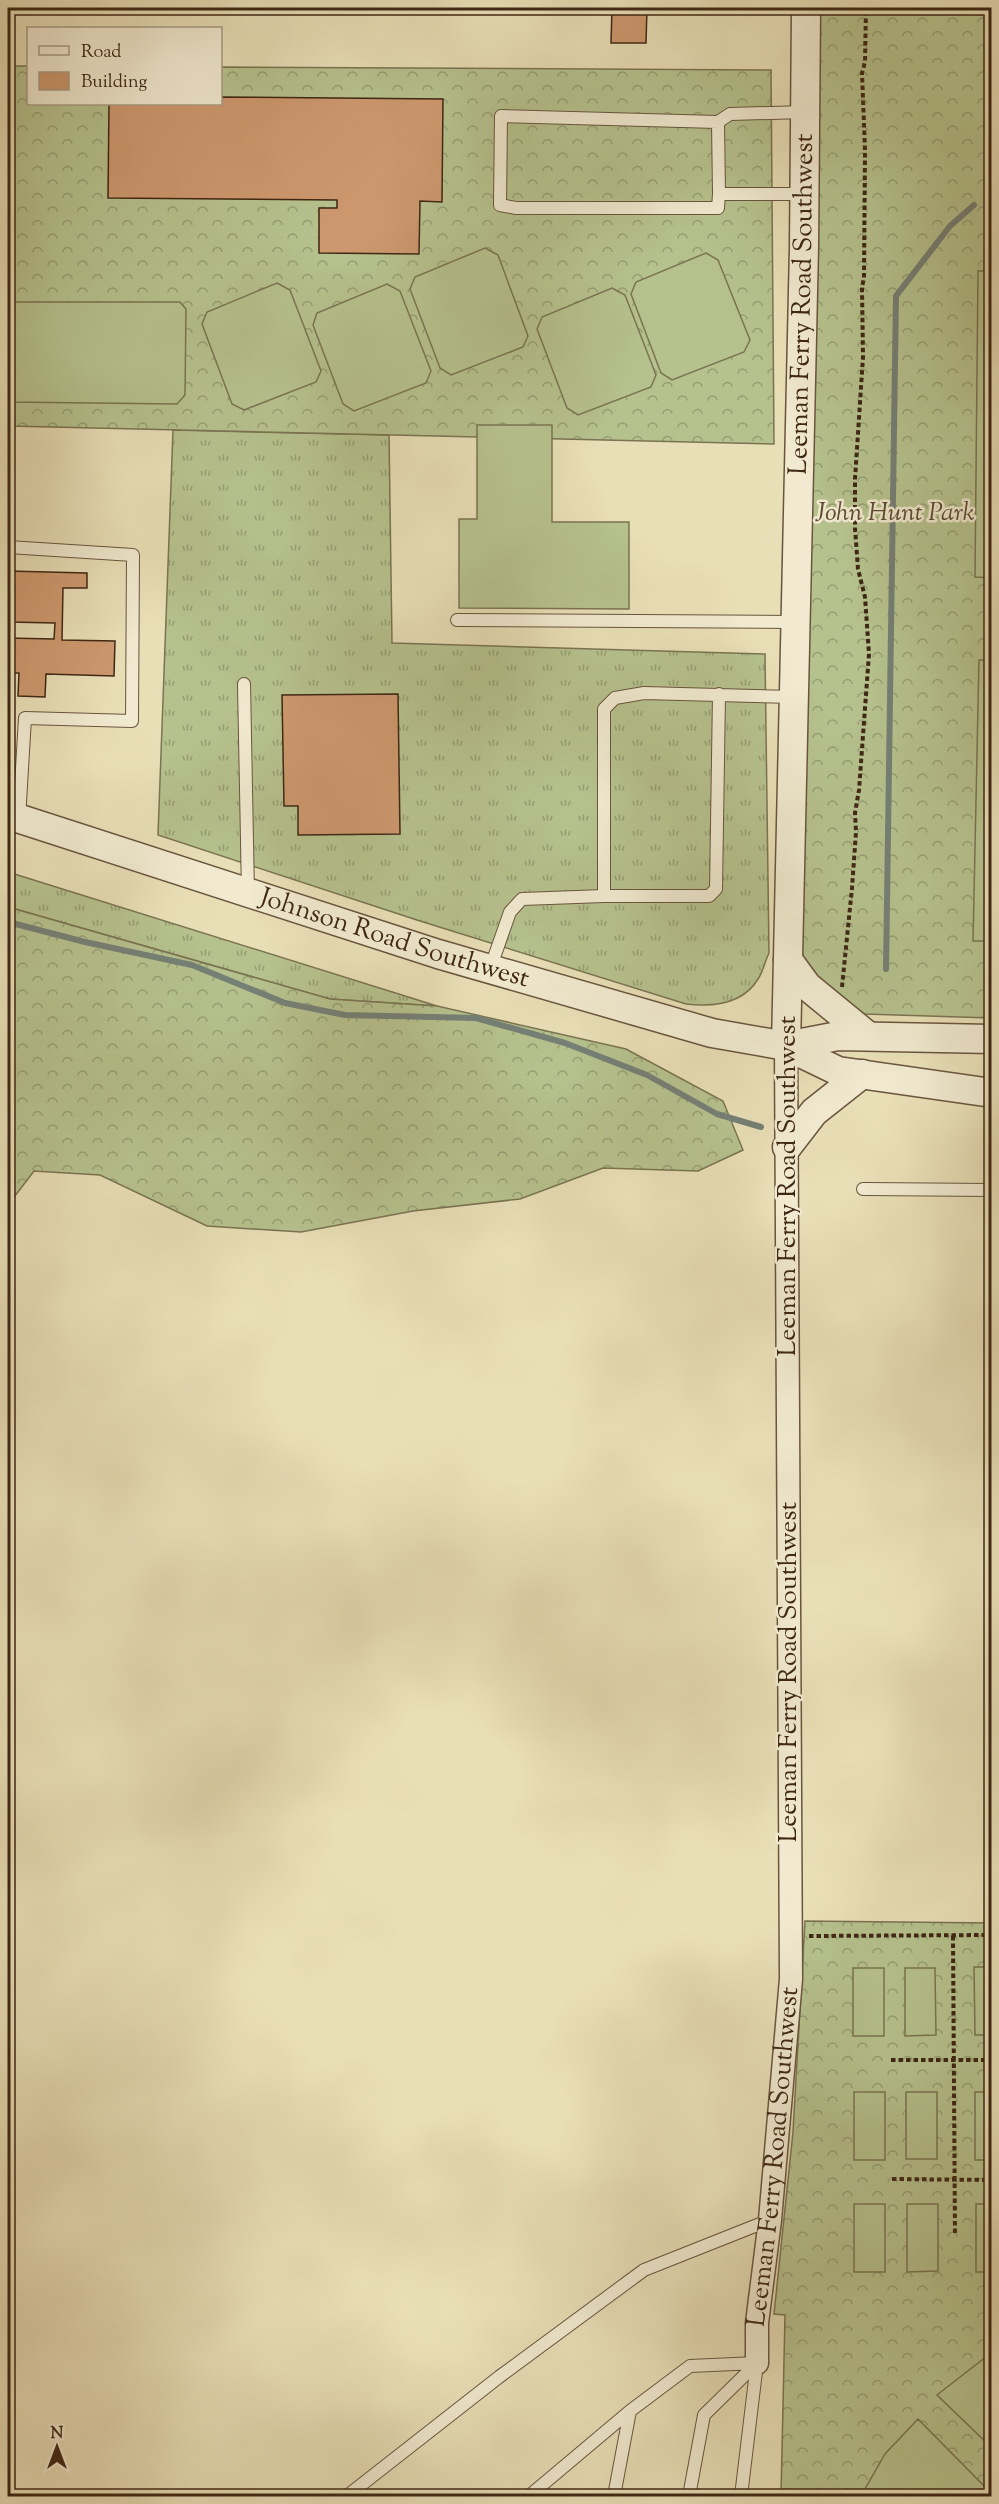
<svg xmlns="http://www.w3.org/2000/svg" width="999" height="2504" font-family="'Sorts Mill Goudy',serif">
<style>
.grass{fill:url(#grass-tufts);stroke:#7a7452;stroke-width:1.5}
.forest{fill:url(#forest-crowns);stroke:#7a7452;stroke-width:1.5}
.pitch{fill:#b6c28e;stroke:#7a7452;stroke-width:1.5}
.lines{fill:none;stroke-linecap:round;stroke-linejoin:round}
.stream{stroke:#758076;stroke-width:6}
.building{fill:#cd986e;stroke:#3e2715;stroke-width:1.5}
.service-casing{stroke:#69553e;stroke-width:14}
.minor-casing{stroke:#69553e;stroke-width:25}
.tertiary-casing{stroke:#69553e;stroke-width:31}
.path{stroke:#3e2715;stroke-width:4;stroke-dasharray:4.5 3;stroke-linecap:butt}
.service{stroke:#f1ead0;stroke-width:12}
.minor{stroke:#f1ead0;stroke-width:22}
.tertiary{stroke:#f1ead0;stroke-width:28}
.labels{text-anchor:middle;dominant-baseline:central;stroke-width:5;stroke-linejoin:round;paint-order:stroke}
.street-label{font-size:26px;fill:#3e2715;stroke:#f1ead0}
.park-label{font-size:26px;font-style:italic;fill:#5c4e33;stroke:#f1ead0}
</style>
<defs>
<pattern id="grass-tufts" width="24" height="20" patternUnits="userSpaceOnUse" patternTransform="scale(1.5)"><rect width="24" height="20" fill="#b6c28e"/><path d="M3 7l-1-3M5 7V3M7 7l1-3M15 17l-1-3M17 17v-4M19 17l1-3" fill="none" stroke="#959e73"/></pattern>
<pattern id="forest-crowns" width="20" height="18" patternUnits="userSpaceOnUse" patternTransform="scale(1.5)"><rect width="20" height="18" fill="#b6c28e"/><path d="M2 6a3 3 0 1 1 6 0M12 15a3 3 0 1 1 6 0" fill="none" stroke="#959e73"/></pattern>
</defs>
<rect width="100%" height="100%" fill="#e9dfb7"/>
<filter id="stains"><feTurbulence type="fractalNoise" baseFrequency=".00333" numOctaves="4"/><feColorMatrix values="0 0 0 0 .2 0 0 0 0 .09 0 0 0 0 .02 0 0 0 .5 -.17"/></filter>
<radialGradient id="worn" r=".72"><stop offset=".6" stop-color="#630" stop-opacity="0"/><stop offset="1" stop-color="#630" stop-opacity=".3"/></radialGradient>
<!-- grass -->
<path class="grass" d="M8,66H12L8,235Z
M173,430L389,435L392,643L765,654L769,953C765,961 763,972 758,979C743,1004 712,1007 686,1004L420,921L158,835Z
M8,872L437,1006L330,999L8,907Z"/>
<!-- forest -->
<path class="forest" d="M806,8H991V1018L864,1014L841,1005L806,965L801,949Z
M12,66H28V104H220L221,67L771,70L774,444L8,426V235Z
M8,907L330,999L437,1006L626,1049L723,1101L743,1150L698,1171L603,1168L520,1199L413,1211L301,1232L207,1226L100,1175L34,1171L8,1205Z
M805,1921L991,1923V2496H781L785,2315L774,2314L793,2132Z"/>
<!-- pitch -->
<path class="pitch" d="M485,248L498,255L528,336L523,347L451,375L440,368L410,289L415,277Z
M706,253L718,260L750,340L744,352L672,380L661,373L631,294L636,282Z
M978,271H992L991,578L975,577Z
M277,283L290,290L321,371L316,382L244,410L232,404L202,324L207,312Z
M387,284L400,291L431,371L426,383L354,411L343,404L313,325L317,313Z
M612,288L625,295L656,375L651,387L578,415L567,408L537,329L542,317Z
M8,302H180L186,309L185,395L177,404L8,402Z
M477,425H552V522H629V609L459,608V519H477Z
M979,660H992L991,941H973Z
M974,1967H991V2035H975Z
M853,1968H884V2036H853Z
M905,1968H935L936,2035L905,2036Z
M854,2092H885V2160H854Z
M906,2092H937V2159H906Z
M975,2092H991V2160H975Z
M854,2204H885V2272H854Z
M907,2204H938V2271L907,2272Z
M976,2204H991V2272H976Z
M991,2353V2447L937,2395Z
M918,2419L991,2493V2496H861L885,2454Z"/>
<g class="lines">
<!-- stream -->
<path class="stream" d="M8,922L85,942L192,965L285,1003L345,1015L476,1018L565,1043L647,1075L717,1114L761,1127
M886,969L896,296L950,226L974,205"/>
</g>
<!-- building -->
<path class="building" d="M612,8H647L646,43H611Z
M220,97L443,99L442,202L420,201L419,254L319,253V208H337V200L108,198L109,104H220Z
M8,571L87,573V588H63L62,640L115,641L114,676L46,674L45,697L18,696L19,673H8V638L54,639L55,623L8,622Z
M398,694L400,834L298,835V806H284L282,695Z"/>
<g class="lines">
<defs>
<path id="service" d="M718,122L719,194
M804,194H719L718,208H516L500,205L501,116L718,122L730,114L805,112
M8,547L133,555L132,721L25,718L19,819
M457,620L795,622
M244,684L248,893
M604,896H709L716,889L719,694
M490,969L510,912L522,899L604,896V709L615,698L644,693L794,697
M863,1189L992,1190
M347,2496L499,2377L644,2270L770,2220
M529,2496L630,2411L690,2366L757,2363
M614,2496L630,2411
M689,2496L704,2415L757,2363
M741,2496L757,2363"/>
<g id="minor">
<path id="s1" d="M757,2363V2323L770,2220L791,1979L786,1046"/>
</g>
<g id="tertiary">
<path id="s2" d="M8,815L438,954L712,1033L786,1046L838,1071L992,1093"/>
<path d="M788,960L807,986L868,1036"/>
<path id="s3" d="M786,1046L804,247L806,8"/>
<path d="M786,1046L838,1036L992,1039"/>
<path d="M787,1147L814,1112L862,1074"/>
</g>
</defs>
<!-- service casing -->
<use href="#service" class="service-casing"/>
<!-- minor casing -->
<use href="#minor" class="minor-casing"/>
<!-- tertiary casing -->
<use href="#tertiary" class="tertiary-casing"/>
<!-- path -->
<path class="path" d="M842,987L852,888L856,832L855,813L859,790L869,654L865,597L858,569L855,528V479L863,357L862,287L864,278L865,150L862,73L865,62L866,8
M809,1936L992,1935
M953,1936L955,2236
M891,2060H992
M892,2179L992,2180"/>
<!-- service -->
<use href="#service" class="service"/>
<!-- minor -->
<use href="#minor" class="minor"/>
<!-- tertiary -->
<use href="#tertiary" class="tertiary"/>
</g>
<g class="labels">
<!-- street labels -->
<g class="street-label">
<text stroke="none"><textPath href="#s3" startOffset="742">Leeman Ferry Road Southwest</textPath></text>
<text stroke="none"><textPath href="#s2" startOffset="406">Johnson Road Southwest</textPath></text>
<text transform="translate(788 1186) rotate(-90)">Leeman Ferry Road Southwest</text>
<text transform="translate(789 1672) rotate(-90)">Leeman Ferry Road Southwest</text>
<text stroke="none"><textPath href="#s1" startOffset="207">Leeman Ferry Road Southwest</textPath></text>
</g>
<!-- park labels -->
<g class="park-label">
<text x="895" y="513">John Hunt Park</text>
</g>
</g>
<!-- margin -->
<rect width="999" height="2504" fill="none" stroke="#e9dfb7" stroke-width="30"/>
<rect x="9" y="9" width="981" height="2486" fill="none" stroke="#3e2715" stroke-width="3"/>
<rect x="15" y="15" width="969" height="2474" fill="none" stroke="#3e2715" stroke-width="1.5"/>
<!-- legend -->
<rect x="27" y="27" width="195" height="78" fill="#f1ead0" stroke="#a99c85" stroke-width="1.5"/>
<rect x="39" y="46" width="30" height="9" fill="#f1ead0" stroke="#a99c85" stroke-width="1.5"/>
<text x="81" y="57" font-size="18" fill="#3e2715">Road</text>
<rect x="39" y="72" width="30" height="18" fill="#cd986e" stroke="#a99c85" stroke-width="1.5"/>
<text x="81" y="87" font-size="18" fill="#3e2715">Building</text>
<!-- north arrow -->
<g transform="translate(57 2447)" stroke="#f1ead0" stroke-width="4.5" paint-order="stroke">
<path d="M0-4.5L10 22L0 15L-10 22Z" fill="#3e2715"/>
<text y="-9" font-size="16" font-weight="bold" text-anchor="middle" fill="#3e2715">N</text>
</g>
<rect width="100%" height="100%" filter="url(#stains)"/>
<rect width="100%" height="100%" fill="url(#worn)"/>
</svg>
